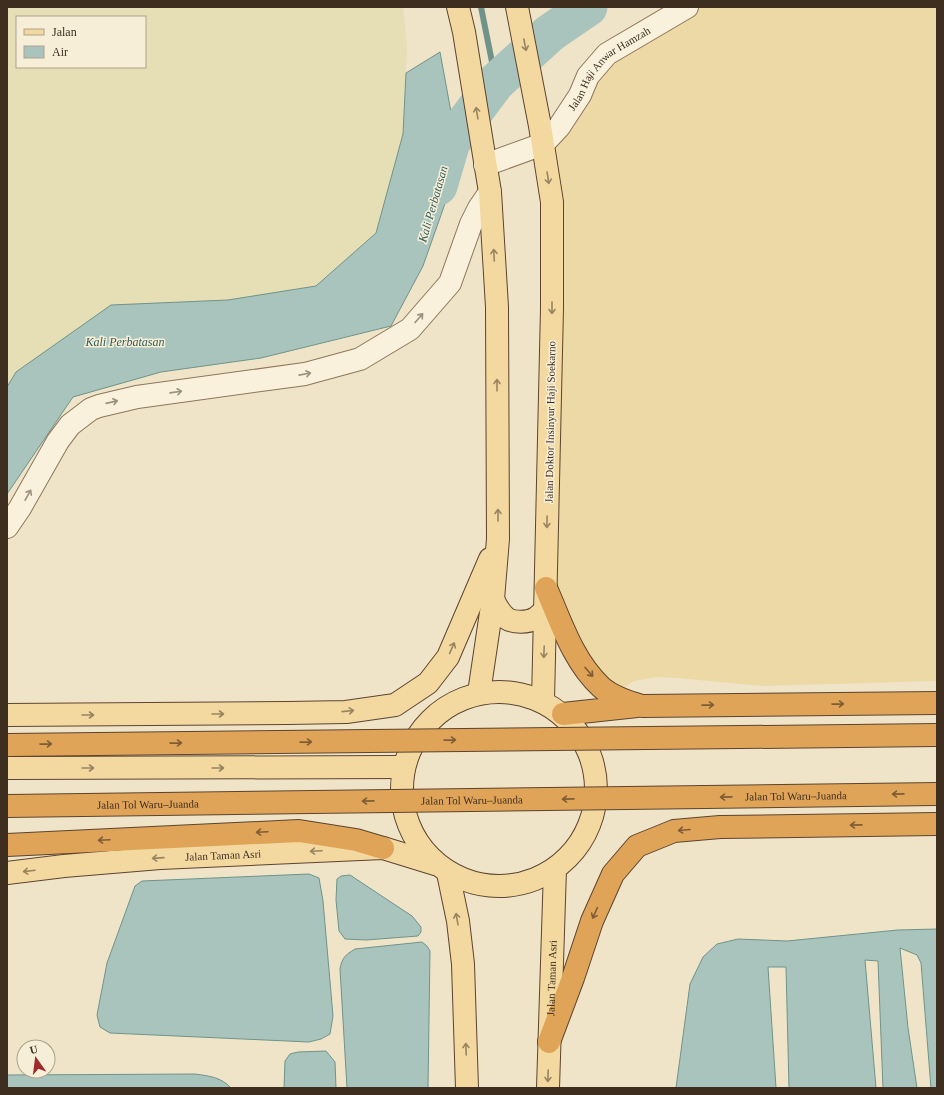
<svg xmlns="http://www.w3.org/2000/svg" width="944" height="1095" font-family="'Times New Roman',serif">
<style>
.farmland{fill:#e6deb5;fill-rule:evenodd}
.sand{fill:#ecd9a5}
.water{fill:#a9c4bc;stroke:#6f938a}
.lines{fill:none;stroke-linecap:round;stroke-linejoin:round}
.stream{stroke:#6f938a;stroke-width:6}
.river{stroke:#a9c4bc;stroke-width:39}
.minor-casing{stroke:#8d765c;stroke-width:24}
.major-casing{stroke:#5b4430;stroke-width:24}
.highway-casing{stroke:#5b4430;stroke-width:24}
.minor{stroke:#faf1dc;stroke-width:22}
.major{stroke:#f3d9a0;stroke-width:22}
.highway{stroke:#e0a458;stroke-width:22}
.highway-bridge-casing{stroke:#5b4430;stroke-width:24;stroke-linecap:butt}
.highway-bridge{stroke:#e0a458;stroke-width:22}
.oneway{stroke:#988460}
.oneway2{stroke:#9c907e}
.oneway3{stroke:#7e5d36}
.labels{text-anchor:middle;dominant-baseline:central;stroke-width:3;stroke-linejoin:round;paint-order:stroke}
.street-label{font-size:11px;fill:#3d2e20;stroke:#f7eed8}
.water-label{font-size:12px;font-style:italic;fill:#2f5d5a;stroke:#f7eed8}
</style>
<rect width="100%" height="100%" fill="#f0e4c8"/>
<!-- farmland -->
<path class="farmland" d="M7,7H403L407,48L403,134L376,233L316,286L228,300L16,372L7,387ZM17,17H145V67H17Z"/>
<!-- sand -->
<path class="sand" d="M687,7H937V681L762,686L677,678L657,677L634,681L613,695L556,611L543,144L584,85Z"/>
<!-- water -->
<path class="water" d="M440,52L460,161L423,266L391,326L261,358L161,372L73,397L7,494V387L16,372L111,305L228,300L316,286L376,233L403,134L406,73Z
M309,874L319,878L323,901L333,1016L330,1034L321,1039L309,1042L110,1033L100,1027L97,1015L107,963L135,886L142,881Z
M350,875L412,916L421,927V932L418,936L366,940L345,939L339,931L336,900L337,879L341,876Z
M937,929V1088H931L921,963L917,955L900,948L908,1028L917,1088H883L878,961L865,960L876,1088H789L786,967H768L776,1088H676L690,984L703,957L717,944L738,939L787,941L898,930Z
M422,942L427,946L430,951L428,1088H347L340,969C342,958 345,955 355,949Z
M326,1051L335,1062L336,1088H284L285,1061L290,1054L298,1052Z
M195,1074C209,1076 221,1077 231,1088H7V1075Z"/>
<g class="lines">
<!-- stream -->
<path class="stream" d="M481,7L496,82"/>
<!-- river -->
<path class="river" d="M438,186L451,142L496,82L550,33L588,7"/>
<defs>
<g id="minor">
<path id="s1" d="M485,165L543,144L559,127L580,95L588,76L607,54L687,7"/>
<path d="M7,527L20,508L58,441L70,425L91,409L99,406L137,397L305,374L360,359L410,329L450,283L471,224L479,208L490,192"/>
</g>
<g id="major">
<path d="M458,7L464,32L490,192L497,307L498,539L493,599L479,693"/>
<path d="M517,7L540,126L552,202V308L543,701"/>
<path d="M493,599C496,606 500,613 506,618C513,623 528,623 536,618C540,615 543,612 546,609"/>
<circle cx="499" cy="789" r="97"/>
<path d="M7,715L288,713L346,712L395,705L428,683L448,657L490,559"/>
<path d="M7,768L403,767"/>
<path id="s2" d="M7,873L64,866L160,858L383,848L435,864"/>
<path d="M448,873L458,921L463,964L467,1088"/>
<path id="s3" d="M548,1088L555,869"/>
</g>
<path id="highway" d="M546,588C561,622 573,661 601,687C612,697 628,702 642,706L937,703
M563,714L637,706
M7,845L299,831L356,840L383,848
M549,1042L573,978L592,921L613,874L637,846L674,831L720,827L937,824"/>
</defs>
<!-- minor casing -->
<use href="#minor" class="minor-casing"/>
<!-- major casing -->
<use href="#major" class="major-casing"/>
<!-- highway casing -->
<use href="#highway" class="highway-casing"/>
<!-- minor -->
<use href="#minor" class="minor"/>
<!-- major -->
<use href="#major" class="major"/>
<!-- highway -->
<use href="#highway" class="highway"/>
<defs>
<g id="highway-bridge">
<path d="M7,745L937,735"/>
<path id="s4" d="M7,806L937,794"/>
</g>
</defs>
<!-- highway-bridge casing -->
<use href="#highway-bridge" class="highway-bridge-casing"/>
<!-- highway-bridge -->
<use href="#highway-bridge" class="highway-bridge"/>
</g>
<!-- one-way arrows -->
<defs><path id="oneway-shaft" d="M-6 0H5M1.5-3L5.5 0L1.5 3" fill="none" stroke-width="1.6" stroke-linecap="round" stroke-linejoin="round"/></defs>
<g class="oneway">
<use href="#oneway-shaft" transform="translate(525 45) rotate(79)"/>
<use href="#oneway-shaft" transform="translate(477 113) rotate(-99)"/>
<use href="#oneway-shaft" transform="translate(548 178) rotate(81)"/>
<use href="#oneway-shaft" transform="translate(494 255) rotate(-93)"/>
<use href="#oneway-shaft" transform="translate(552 308) rotate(90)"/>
<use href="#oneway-shaft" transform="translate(497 385) rotate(-90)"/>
<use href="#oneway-shaft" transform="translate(498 515) rotate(-90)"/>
<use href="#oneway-shaft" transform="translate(547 522) rotate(91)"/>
<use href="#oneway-shaft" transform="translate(452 648) rotate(-66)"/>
<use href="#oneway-shaft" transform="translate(544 652) rotate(92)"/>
<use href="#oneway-shaft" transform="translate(348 711) rotate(-6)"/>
<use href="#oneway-shaft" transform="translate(218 714)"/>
<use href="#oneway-shaft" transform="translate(88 715)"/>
<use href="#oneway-shaft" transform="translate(88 768)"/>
<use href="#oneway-shaft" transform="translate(218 768)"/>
<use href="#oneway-shaft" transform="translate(316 851) rotate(177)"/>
<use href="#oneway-shaft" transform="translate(158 858) rotate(176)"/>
<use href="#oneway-shaft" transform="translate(29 871) rotate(173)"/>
<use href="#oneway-shaft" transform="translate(457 919) rotate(-100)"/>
<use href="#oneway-shaft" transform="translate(466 1049) rotate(-92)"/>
<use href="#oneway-shaft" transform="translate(548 1076) rotate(92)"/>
</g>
<g class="oneway2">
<use href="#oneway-shaft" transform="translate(419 318) rotate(-49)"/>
<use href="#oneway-shaft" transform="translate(305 374) rotate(-11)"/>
<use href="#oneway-shaft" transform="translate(176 392) rotate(-8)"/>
<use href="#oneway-shaft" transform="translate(112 402) rotate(-13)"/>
<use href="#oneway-shaft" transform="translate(28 495) rotate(-61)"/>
</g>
<g class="oneway3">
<use href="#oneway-shaft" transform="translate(589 672) rotate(49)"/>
<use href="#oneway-shaft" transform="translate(838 704) rotate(-1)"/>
<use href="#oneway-shaft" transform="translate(708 705) rotate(-1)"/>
<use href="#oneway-shaft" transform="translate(450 740) rotate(-1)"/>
<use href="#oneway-shaft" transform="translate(306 742) rotate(-1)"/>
<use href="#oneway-shaft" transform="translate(176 743) rotate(-1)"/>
<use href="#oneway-shaft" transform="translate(46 744) rotate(-1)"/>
<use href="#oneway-shaft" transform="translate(898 794) rotate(179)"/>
<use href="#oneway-shaft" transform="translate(726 797) rotate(179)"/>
<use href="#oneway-shaft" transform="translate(568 799) rotate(179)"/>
<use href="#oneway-shaft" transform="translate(368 801) rotate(179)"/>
<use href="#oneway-shaft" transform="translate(856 825) rotate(179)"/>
<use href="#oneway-shaft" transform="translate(684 830) rotate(175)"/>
<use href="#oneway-shaft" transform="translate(262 832) rotate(177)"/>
<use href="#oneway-shaft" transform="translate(104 840) rotate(177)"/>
<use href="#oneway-shaft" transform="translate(595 913) rotate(114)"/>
</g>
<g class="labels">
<!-- street labels -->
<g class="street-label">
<text stroke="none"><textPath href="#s1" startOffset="164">Jalan Haji Anwar Hamzah</textPath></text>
<text transform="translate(550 422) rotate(-89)">Jalan Doktor Insinyur Haji Soekarno</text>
<text stroke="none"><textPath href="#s4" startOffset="789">Jalan Tol Waru–Juanda</textPath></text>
<text stroke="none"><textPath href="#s4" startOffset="465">Jalan Tol Waru–Juanda</textPath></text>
<text stroke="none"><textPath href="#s4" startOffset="141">Jalan Tol Waru–Juanda</textPath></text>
<text stroke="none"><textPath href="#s2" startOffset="217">Jalan Taman Asri</textPath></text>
<text stroke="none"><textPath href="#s3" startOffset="110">Jalan Taman Asri</textPath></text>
</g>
<!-- water labels -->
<g class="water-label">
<text transform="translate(433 204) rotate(-74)">Kali Perbatasan</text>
<text x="125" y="342">Kali Perbatasan</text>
</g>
</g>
<!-- border -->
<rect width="944" height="1095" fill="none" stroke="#3d2e20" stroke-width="16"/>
<!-- legend -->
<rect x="16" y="16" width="130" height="52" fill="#f7eed8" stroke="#ada18e"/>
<rect x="24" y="29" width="20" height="6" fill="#f3d9a0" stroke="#ada18e"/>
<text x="52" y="36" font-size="12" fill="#3d2e20">Jalan</text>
<rect x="24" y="46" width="20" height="12" fill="#a9c4bc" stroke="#ada18e"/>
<text x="52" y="56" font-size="12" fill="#3d2e20">Air</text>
<!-- north arrow -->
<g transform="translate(36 1059) rotate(346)"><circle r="19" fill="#f7eed8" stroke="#ada18e"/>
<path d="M0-3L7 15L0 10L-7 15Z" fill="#9e2a2b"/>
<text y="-6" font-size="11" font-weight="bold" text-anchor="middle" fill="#3d2e20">U</text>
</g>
</svg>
